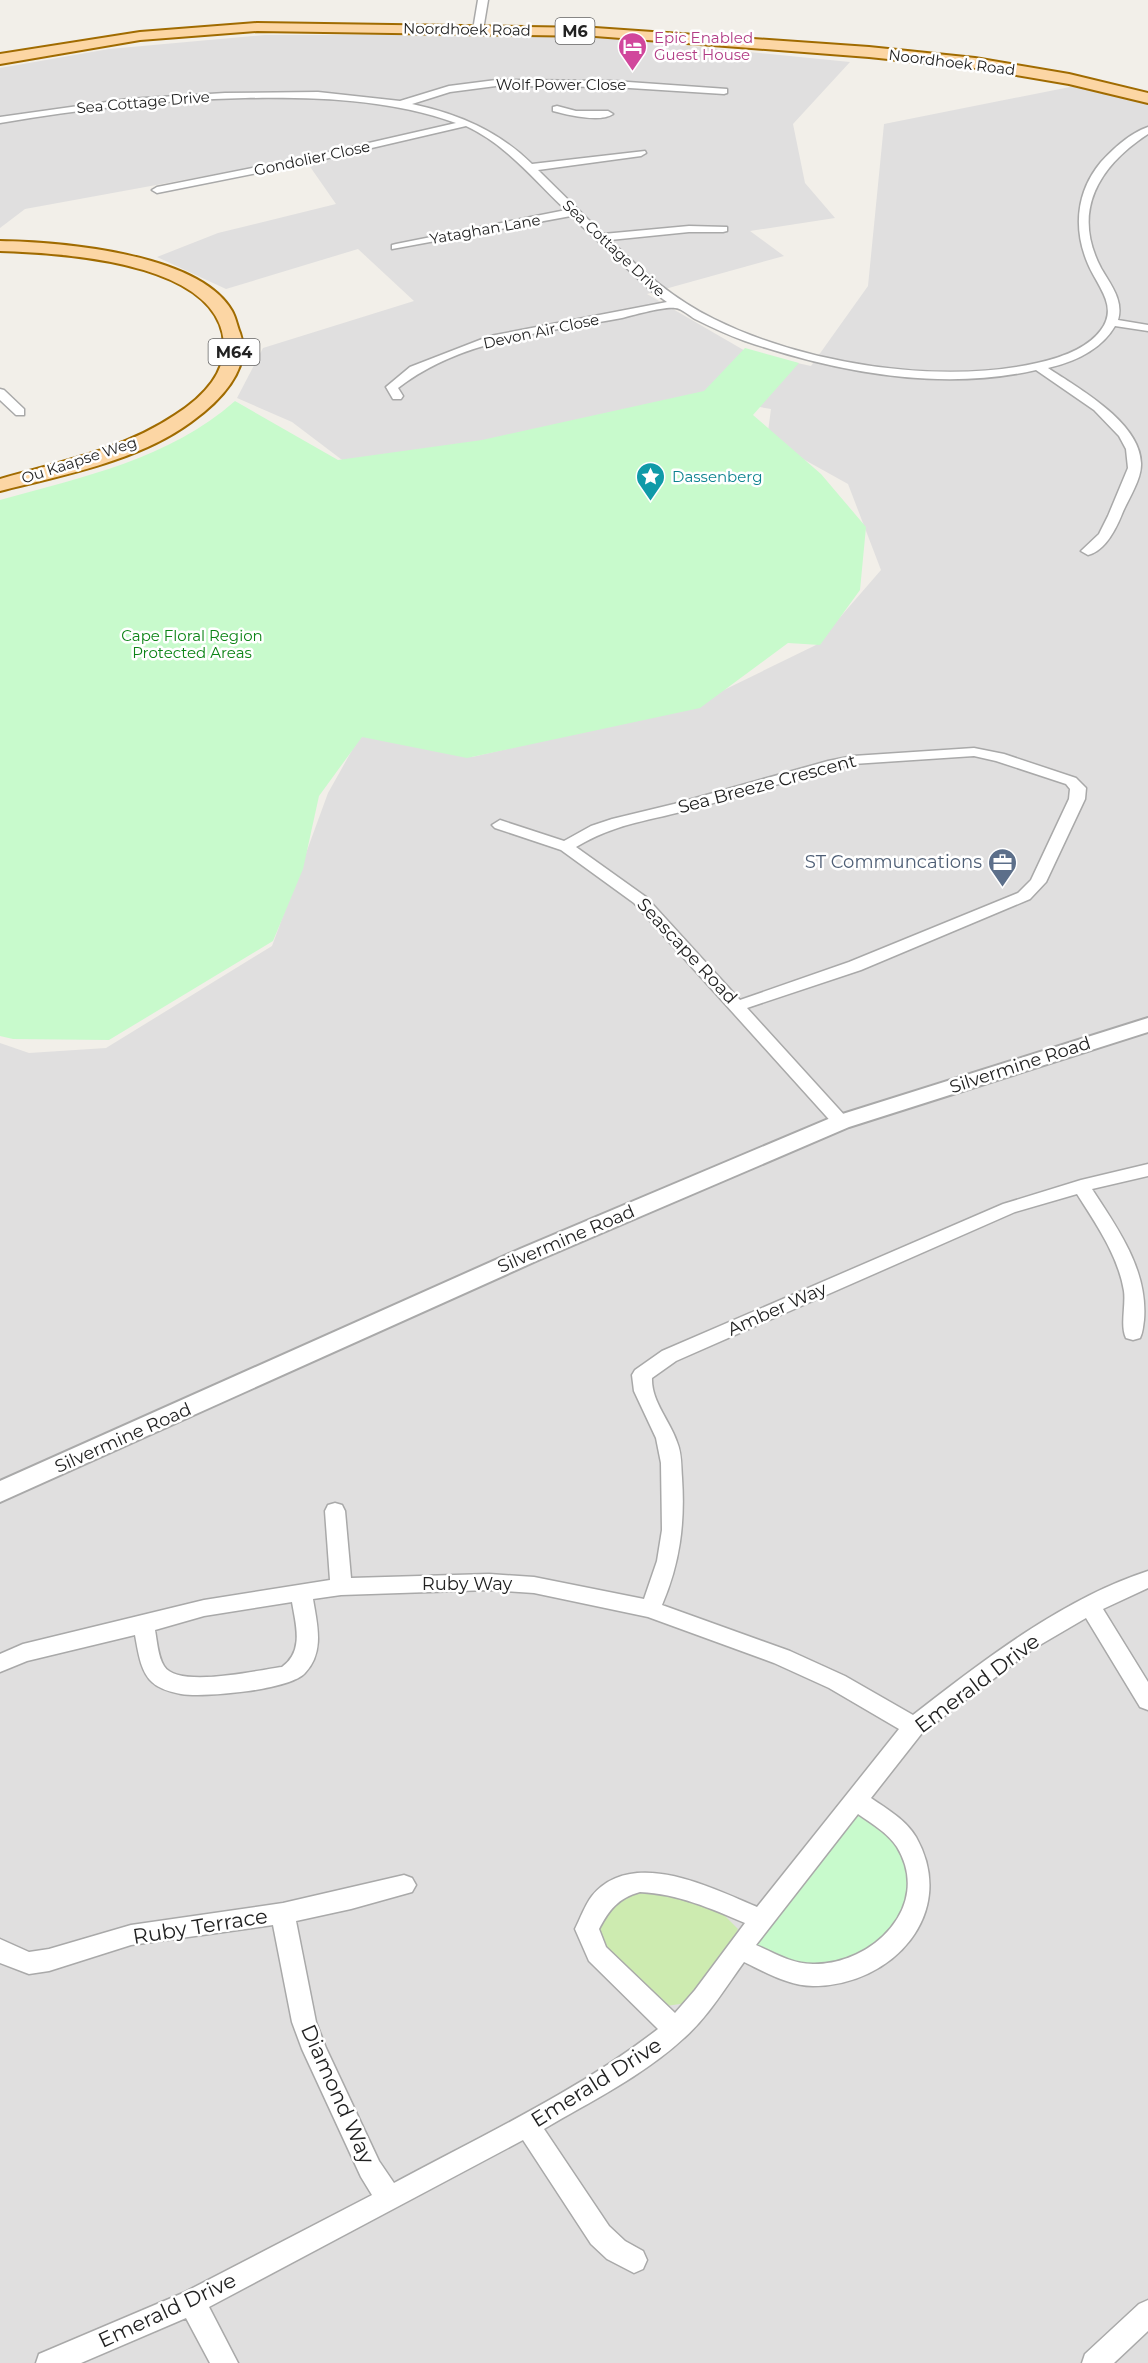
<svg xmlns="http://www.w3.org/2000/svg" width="1148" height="2363" font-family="Montserrat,sans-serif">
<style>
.residential{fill:#e0dfdf}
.grass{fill:#cdebb0}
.park{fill:#c8facc}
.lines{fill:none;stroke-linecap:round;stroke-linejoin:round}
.minor-casing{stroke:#a9a9a9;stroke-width:3}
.tertiary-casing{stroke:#a9a9a9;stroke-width:4}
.primary-casing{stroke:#a06b00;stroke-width:4}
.minor{fill:#fff;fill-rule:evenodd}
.tertiary{fill:#fff;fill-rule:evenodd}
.primary{fill:#fcd6a4;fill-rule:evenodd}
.labels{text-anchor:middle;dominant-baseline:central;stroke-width:5;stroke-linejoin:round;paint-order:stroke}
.far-street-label{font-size:15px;fill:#222;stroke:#fff}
.far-hotel-label{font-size:15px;fill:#b23c85;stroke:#fff;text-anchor:start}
.far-culture-label{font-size:15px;fill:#0d838f;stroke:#fff;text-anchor:start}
.far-park-label{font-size:15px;fill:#0c8416;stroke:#fff}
.shield{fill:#fff;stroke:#646464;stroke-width:1.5}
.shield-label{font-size:16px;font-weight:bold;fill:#222}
.street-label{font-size:18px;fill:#222;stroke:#fff}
.service-label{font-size:18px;fill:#4e5e75;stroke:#fff;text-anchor:end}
.near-street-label{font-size:21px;fill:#222;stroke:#fff}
</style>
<rect width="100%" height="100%" fill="#f2efe9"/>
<!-- residential -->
<path class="residential" d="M265,35H579L850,62L793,124L805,183L835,218L750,231L784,256L647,294L747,352L811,366L868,286L884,124L1075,86L1148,104V2363H0V1043L29,1053L106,1048L272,946L328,793L360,736L472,757L691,706L816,645L881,570L848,484L767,439L771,409L699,396L358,472L292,422L237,398L263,348L414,301L358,249L226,289L157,257L218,233L336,204L304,158L25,209L0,228V68L109,49Z"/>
<!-- grass -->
<path class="grass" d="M664,1882L722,1913L738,1929L729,1950L687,2003L652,2008L589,1927L609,1895Z"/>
<!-- park -->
<path class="park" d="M745,348L799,363L753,415L821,474L866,527L860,590L820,645L788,643L700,708L467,758L362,737L319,796L303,869L273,941L109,1040L13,1039L0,1036V500C83,477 169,459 235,401L338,460L482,440L704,391Z
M857,1803L907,1845L910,1894L899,1930L854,1958L813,1972L745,1942Z"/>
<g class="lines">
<defs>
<path id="minor" d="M478,0H488L483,30L478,33L473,30Z
M496,80L614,81L727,89V93L724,94L614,87L496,86L450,92L412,104C459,114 498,131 532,164L645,151L646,153L641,156L538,170L603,234L689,226L727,227V231L723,232H689L610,240C642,271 673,299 714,319C804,364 939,385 1037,363C1060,358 1087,349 1101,330C1119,306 1097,286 1088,264C1073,229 1076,192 1101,162C1113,149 1130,133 1148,127V134C1099,166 1071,211 1101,268C1110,284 1124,300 1118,320L1148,325V331L1115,326C1101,350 1074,362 1048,368C1078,388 1140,422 1141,463C1142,479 1128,499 1122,514C1116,529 1105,551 1088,555L1081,551L1099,534L1108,516L1128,468L1126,449L1119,436L1094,410L1036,370C940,392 836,372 745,341C728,335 711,327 695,319C690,316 681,308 675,308C666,306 633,315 622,318C546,332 461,339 398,388L403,396L401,399H393L386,387L410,367L490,336L667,302L649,289L571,216L392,249V245L396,244L566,210C534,180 507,145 466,126L303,164L157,193L152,190L157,187L303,158L456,123C388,99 317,97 245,98C162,100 81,109 0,123V117L128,99L225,93L318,92L400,101L449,86Z
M557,106L576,111H608L613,114C600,123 568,115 553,111V107Z
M0,389L4,390L24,409V415H16L0,400Z
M974,748L1004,754L1076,778L1086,788L1085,799L1046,882L1030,899L861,970L747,1008L847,1118L850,1122L847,1126H835L634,903L561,850L495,828L492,825L500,820L564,841L591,826L612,819L674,804L828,761L853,756ZM974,756L996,761L1066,784L1070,789L1069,799L1031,880L1018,893L849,962L740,1000L646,897L576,847C615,824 643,822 684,811C733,798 782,783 830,769L853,764Z
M1148,1164V1176L1092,1189C1118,1229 1148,1270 1144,1320C1143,1326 1143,1332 1140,1338L1133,1340L1126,1338C1120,1326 1126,1305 1124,1291C1118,1255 1096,1224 1077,1194L1015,1212L676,1361L652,1378C651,1401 670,1421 677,1442C682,1454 681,1466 682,1478C685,1523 680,1563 662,1605L790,1651L845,1676L913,1715C982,1661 1064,1598 1148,1571V1588L1103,1609L1148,1682V1710L1140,1707L1086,1618L1033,1649L922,1733L871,1798C887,1809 906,1820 916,1837C959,1913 892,1986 813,1986C789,1986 765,1972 744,1962C725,1988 708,2017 684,2038C643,2076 591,2101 544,2129L609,2226L625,2241L643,2251L647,2260L643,2269L634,2273L607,2259L591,2244L523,2140L209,2307L238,2363H210L186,2318L81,2363H36L39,2354L183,2293L372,2195L361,2177L302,2049L292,2022L273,1925L131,1945L49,1971L29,1974L0,1963V1939L29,1952L49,1949L131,1925L283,1903L404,1875L412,1878L416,1885L412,1892L351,1909L296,1921L316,2022L326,2048L379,2161L394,2183C483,2135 578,2091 658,2029L589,1961L575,1929C580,1919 585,1905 592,1896C632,1847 712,1888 757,1907L899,1729L829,1688L774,1663L648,1617L534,1593L489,1590L341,1595L313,1599C317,1624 325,1652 305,1673C290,1690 204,1698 181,1694C171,1692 159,1689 152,1682C140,1671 138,1650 135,1635L27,1661L0,1672V1654L23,1644L204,1600L330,1580L325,1511L328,1505L335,1503L342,1505L345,1511L351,1578L489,1574L534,1577L644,1599L657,1561L662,1530L661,1463L656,1438L634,1391L632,1375L635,1370L662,1351L1003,1204L1081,1180ZM292,1602C296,1626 304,1651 282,1667C258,1670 178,1689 164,1666C158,1657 157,1641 155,1630L204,1616ZM858,1814C871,1823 888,1833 897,1847C933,1906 872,1965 813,1964C792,1964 774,1953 756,1945ZM640,1892C678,1894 710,1908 745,1923L695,1990L675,2013L606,1947L599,1929C609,1910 618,1898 640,1892Z
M1148,2300V2331L1114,2363H1082L1085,2354L1139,2304Z"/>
<path id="tertiary" d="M1148,1018V1032L849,1127L536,1261L0,1502V1481L520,1249L833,1117Z"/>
<path id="primary" d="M257,23L595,28L869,47L975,58L1069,74L1148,93V103L1069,84L975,68L869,57L595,36L257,31L140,40L0,64V54L140,32Z
M0,241C60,242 199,253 232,311C236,318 237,326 240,333C253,369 218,403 191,422C138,461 63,475 0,491V479C59,462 123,450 175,415C200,399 226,375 224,343C219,261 60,253 0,251Z"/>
</defs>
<!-- minor casing -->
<use href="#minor" class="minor-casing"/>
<!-- tertiary casing -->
<use href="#tertiary" class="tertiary-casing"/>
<!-- primary casing -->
<use href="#primary" class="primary-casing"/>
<!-- minor -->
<use href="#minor" class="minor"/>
<!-- tertiary -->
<use href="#tertiary" class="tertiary"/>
<!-- primary -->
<use href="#primary" class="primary"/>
</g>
<!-- icons -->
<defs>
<symbol id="hotel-pin" viewBox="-11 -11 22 30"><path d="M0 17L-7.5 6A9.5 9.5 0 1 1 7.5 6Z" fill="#d1479c" stroke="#fff"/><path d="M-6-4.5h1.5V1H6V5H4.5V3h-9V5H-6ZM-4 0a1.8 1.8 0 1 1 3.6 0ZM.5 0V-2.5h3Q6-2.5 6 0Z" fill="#fff"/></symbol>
<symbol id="sight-pin" viewBox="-11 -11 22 30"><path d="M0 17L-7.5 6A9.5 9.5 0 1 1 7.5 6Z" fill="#0f9aa8" stroke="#fff"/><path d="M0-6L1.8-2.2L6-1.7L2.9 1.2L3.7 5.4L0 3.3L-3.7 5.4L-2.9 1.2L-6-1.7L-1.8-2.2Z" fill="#fff"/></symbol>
<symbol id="office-pin" viewBox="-11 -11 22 30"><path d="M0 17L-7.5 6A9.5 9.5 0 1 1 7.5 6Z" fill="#5c6f8a" stroke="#fff"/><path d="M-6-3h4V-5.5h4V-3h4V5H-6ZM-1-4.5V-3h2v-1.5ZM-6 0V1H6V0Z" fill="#fff"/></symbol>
</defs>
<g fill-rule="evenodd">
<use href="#hotel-pin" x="616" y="30" width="33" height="45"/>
<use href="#sight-pin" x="634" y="460" width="33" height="45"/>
<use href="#office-pin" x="986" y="846" width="33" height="45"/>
</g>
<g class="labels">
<!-- far-street labels -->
<g class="far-street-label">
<text transform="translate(467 29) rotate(1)">Noordhoek Road</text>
<text transform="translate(952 62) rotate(7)">Noordhoek Road</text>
<text x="561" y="84">Wolf Power Close</text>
<text transform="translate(143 102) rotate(-5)">Sea Cottage Drive</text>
<text transform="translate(312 158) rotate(-12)">Gondolier Close</text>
<text transform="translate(485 229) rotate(-10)">Yataghan Lane</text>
<text transform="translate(614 248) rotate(43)">Sea Cottage Drive</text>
<text transform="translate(541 331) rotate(-12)">Devon Air Close</text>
<text transform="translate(79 460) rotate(-18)">Ou Kaapse Weg</text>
</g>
<!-- far-hotel labels -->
<g class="far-hotel-label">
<text x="654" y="37">Epic Enabled<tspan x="654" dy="17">Guest House</tspan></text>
</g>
<!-- far-culture labels -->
<g class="far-culture-label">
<text x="672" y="476">Dassenberg</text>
</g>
<!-- far-park labels -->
<g class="far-park-label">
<text x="192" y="635">Cape Floral Region<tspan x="192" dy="17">Protected Areas</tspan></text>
</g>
<!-- shield labels -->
<g class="shield">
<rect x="555.5" y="18" width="39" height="26" rx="4.5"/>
<rect x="208.5" y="339" width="51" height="26" rx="4.5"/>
</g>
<g class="shield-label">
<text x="575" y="31">M6</text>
<text x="234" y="352">M64</text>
</g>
<!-- street labels -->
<g class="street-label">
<text transform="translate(767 784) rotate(-15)">Sea Breeze Crescent</text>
<text transform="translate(687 951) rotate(47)">Seascape Road</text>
<text transform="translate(1020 1065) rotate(-18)">Silvermine Road</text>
<text transform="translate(566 1239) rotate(-23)">Silvermine Road</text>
<text transform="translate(777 1309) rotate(-24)">Amber Way</text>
<text transform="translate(123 1438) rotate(-24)">Silvermine Road</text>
<text x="467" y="1584">Ruby Way</text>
</g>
<!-- service labels -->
<g class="service-label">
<text x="982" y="862">ST Communcations</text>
</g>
<!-- near-street labels -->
<g class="near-street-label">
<text transform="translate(977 1683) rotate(-37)">Emerald Drive</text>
<text transform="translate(200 1926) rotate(-9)">Ruby Terrace</text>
<text transform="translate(596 2082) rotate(-32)">Emerald Drive</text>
<text transform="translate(338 2094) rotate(66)">Diamond Way</text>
<text transform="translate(167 2310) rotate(-25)">Emerald Drive</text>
</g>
</g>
</svg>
